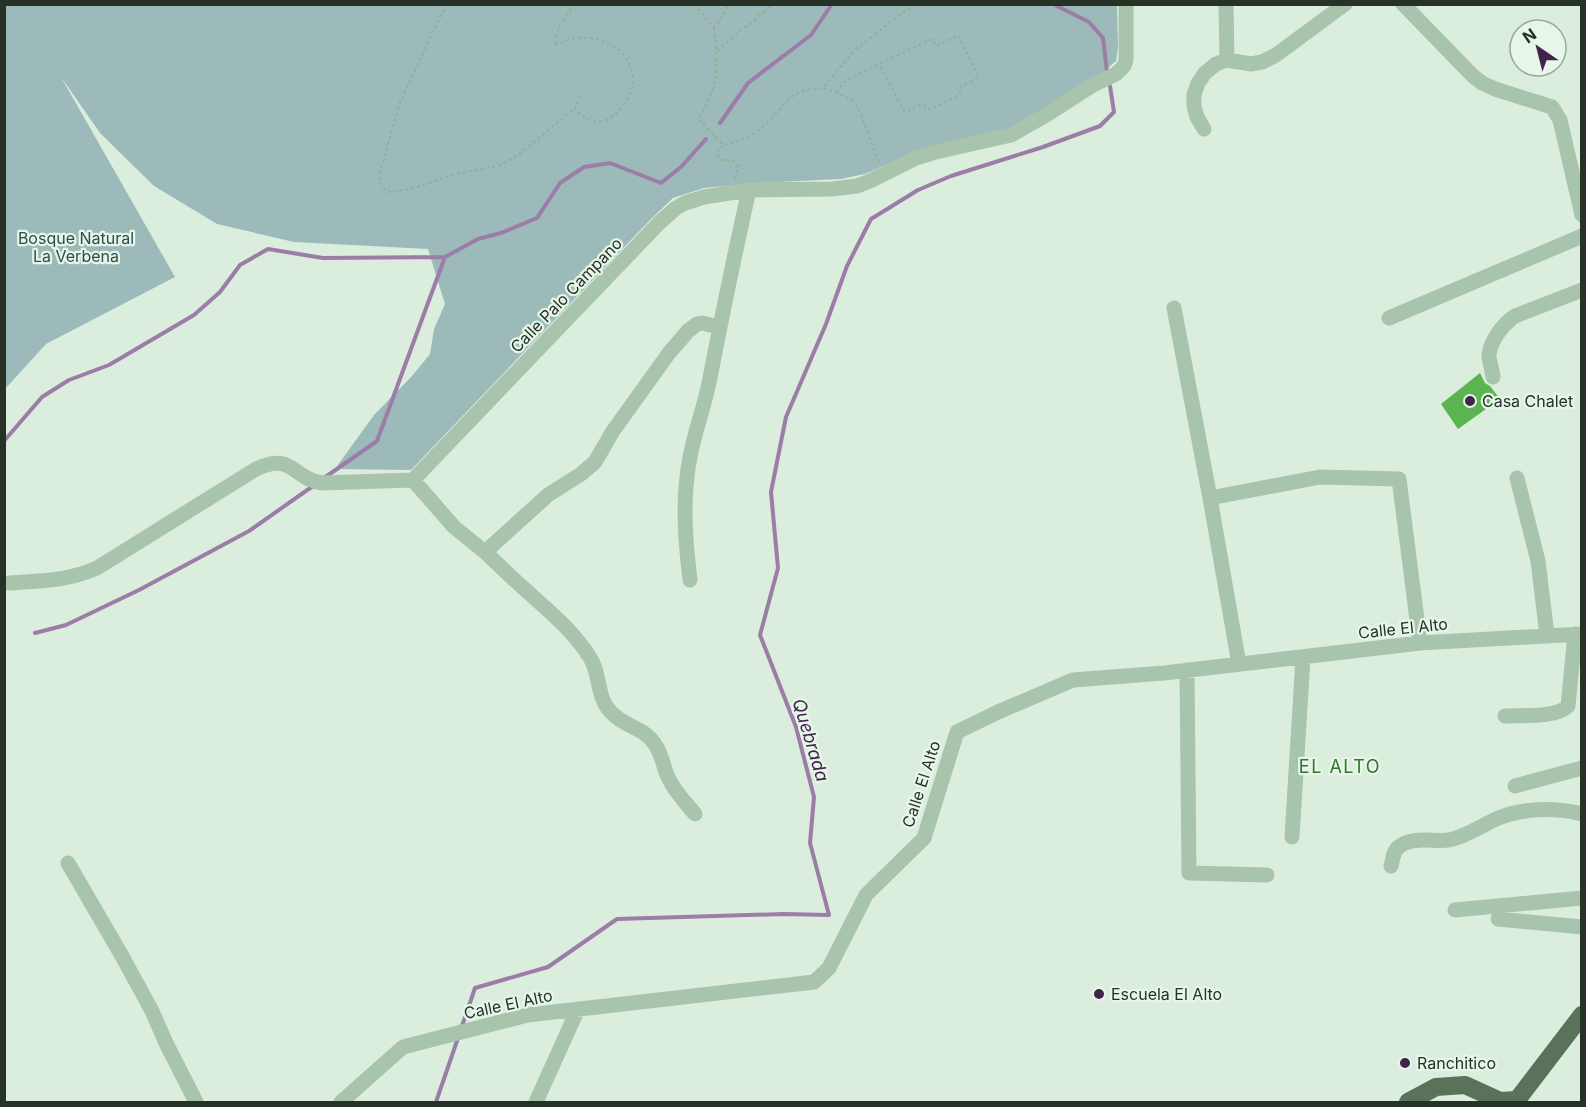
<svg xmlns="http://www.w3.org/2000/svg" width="1586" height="1107" font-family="Inter,sans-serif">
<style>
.green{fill:#9dbaba}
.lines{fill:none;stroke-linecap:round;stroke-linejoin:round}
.stream{stroke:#9b7da7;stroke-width:4}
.building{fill:#5ab551}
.path{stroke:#93af96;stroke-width:2;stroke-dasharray:3 3;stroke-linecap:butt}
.minor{stroke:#a8c4ac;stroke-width:15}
.major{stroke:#5a725a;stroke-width:18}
.poi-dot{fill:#42234e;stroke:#e6f6e9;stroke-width:2}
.labels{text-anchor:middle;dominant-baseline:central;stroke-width:4.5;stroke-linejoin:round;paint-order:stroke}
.park-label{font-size:16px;fill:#2e4c4d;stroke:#e6f6e9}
.street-label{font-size:16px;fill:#273227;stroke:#e6f6e9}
.poi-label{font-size:16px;fill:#273227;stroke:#e6f6e9;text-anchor:start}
.water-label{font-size:18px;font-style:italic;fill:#42234e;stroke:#e6f6e9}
.neighbourhood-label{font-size:18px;letter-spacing:1.5px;fill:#32762b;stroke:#e6f6e9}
</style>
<rect width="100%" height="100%" fill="#dbeede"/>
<!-- green -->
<path class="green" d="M413,4L414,6L419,4L1117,5L1118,47L1116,61L1102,73L1017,126L899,159L865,174L841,179L757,183L704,188L673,198L651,219L411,470L335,469L374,415L412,376L430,354L434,329L445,304L428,249L294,242L217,224L154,186L100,133L61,77L175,277L46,344L5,389V5Z"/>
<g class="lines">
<!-- stream -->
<path class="stream" d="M1053,4L1089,22L1103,38L1107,72
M720,123L748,83L811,35L832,4
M4,441L42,397L69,380L109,365L194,315L220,292L240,265L268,249L323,258L445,257L478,239L501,233L537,218L560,183L584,167L610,163L661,183L682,166L706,139
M324,478L377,441L445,257
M35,633L66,625L139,590L249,531L313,486
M462,1026L475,988L548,967L617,919L784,914L829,915L810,843L814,797L796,727L760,635L778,568L771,492L786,417L826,324L847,266L871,219L918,190L951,176L1043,147L1100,126L1114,112L1110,86
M436,1102L458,1038"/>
</g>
<!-- building -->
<path class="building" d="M1480,373L1485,383L1490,386L1500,399L1458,429L1441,404Z"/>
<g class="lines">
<!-- path -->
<path class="path" d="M447,4L432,33L399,105L381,169L380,181L383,188L388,192L411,189L459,173L498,166L517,156L575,108
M575,4L560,24L554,45C561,43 569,39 576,38C598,36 626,46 631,70C632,74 634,79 633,84C632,92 628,98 624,104C611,124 590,129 575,108L580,96
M694,4L714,28L724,14L728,4
M714,28C718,65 720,87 698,118L723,145C741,141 756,134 769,121C780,111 786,98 800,92C807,89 816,89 823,88
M717,51L773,4
M837,93L843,83L852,77L932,39L937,46L958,35L979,77L960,87V94L930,110L922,104L905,112L879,64
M723,145L718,151V157L720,160H732L737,163L738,168L735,178
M879,162L858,107L851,99L823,88L855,50L890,22L916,4"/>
<!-- minor -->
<path class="minor" d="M1226,4L1227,60
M1403,4L1473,76L1482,83L1495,89L1552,107L1560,120L1582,215
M1204,129L1197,117L1194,106V95L1198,83L1205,73L1216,64L1227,60L1251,64L1262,62L1276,55L1345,4
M1174,308L1210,498L1239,664
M1389,318L1582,236
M1493,377C1492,370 1490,363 1489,357C1489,342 1503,324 1515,316L1582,290
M1517,478L1538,561L1547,635
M413,480L454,527L485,552L548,495L581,474L595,462L613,431L669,353L688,331L697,324L702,323L719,327
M1210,498L1320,477L1399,479L1420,643
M485,552C500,566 514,580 529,593C551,613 573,631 589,656C601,673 596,696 610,711C622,726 643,727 654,743C662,753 663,766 668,777C674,791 685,802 695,814
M690,580C685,539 682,497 690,457C695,430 705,405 710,378C722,315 735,253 749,190
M9,583C40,581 68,581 97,568L256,469C294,452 291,478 322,483L413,480L660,222L676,208L685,203L704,197L749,190L832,189L857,186L870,181L916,158L936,152L1011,135L1048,114L1093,85L1116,74L1124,66L1126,60V4
M1187,670L1189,873L1267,875
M1505,716C1523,715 1556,718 1568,706L1575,634
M1515,786L1582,768
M1292,837L1303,658
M68,863L122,956L152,1011L166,1043L196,1102
M1391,866C1393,859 1393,850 1400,846C1413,836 1434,842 1449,840C1465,837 1481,826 1496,819C1521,808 1555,807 1582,814
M1455,910L1582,898
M1498,919L1582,927
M341,1102L403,1047L528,1015L814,982L829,968L866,895L924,838L957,732L998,712L1073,680L1164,673L1420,643L1582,634
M536,1102L578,1009"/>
<!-- major -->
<path class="major" d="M1408,1102L1436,1087L1465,1085L1500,1101L1517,1100L1582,1015"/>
</g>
<!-- markers -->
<g class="poi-dot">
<circle cx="1470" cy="401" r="6"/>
<circle cx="1099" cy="994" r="6"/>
<circle cx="1405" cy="1063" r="6"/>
</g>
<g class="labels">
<!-- park labels -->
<g class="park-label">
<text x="76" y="238">Bosque Natural<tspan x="76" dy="18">La Verbena</tspan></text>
</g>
<!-- street labels -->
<g class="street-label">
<text transform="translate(566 295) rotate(-46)">Calle Palo Campano</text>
<text transform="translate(1403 628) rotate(-6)">Calle El Alto</text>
<text transform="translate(921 784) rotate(-72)">Calle El Alto</text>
<text transform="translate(508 1004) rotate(-12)">Calle El Alto</text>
</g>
<!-- poi labels -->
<g class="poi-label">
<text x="1482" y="401">Casa Chalet</text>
<text x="1111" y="994">Escuela El Alto</text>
<text x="1417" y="1063">Ranchitico</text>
</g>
<!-- water labels -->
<g class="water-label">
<text transform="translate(811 740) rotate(73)">Quebrada</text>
</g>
<!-- neighbourhood labels -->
<g class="neighbourhood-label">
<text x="1340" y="766">EL ALTO</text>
</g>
</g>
<!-- border -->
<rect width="1586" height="1107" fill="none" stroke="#273227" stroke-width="12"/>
<!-- north arrow -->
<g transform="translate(1538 48) rotate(325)"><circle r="28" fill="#e6f6e9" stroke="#9aa89b" stroke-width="1.5"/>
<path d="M0-4.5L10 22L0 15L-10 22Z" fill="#42234e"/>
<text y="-9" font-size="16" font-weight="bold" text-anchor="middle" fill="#273227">N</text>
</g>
</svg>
